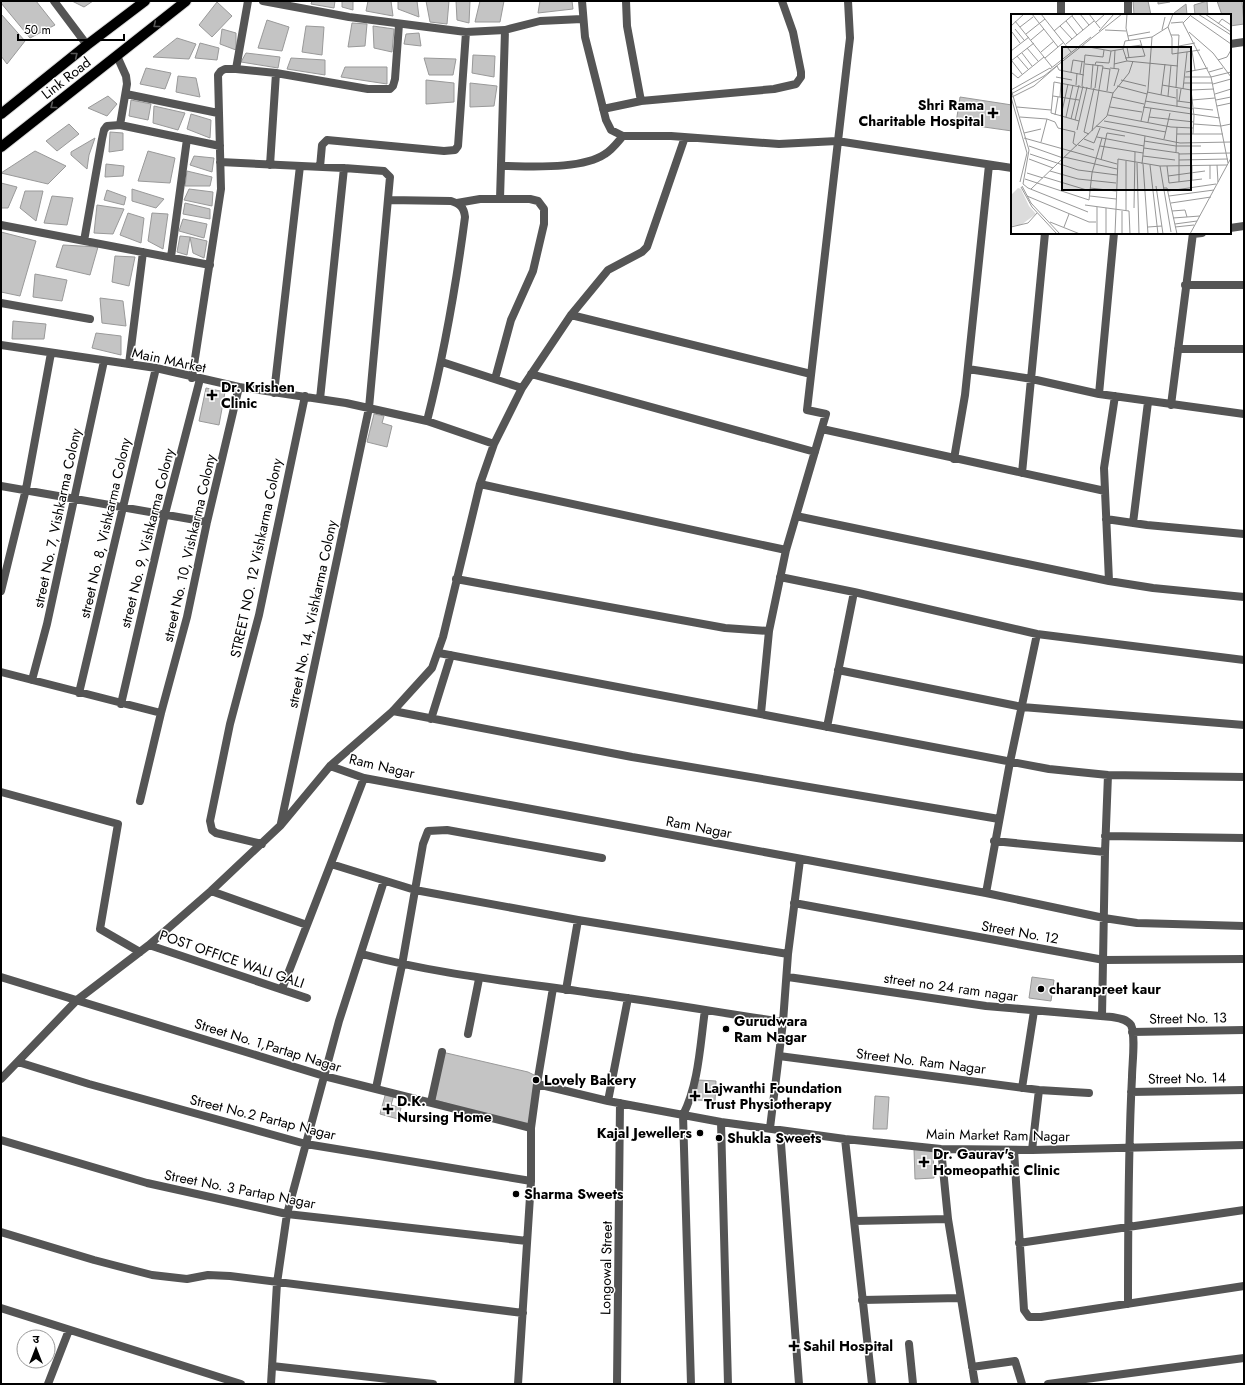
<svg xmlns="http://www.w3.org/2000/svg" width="1245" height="1385" font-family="Jost,'Noto Sans Devanagari',sans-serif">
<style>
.building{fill:#c4c4c4;stroke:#999}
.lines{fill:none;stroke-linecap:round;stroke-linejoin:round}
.primary-casing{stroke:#dbdbdb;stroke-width:12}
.minor{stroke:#555;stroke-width:8}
.primary{stroke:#000;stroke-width:10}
.oneway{stroke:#595959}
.poi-dot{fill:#000;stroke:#fff;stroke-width:1.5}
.labels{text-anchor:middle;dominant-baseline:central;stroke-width:3;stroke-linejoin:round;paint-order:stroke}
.street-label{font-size:14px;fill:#000;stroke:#fff}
.poi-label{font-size:14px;font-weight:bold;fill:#000;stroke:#fff;text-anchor:start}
.inset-road{fill:none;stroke:#999;stroke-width:1}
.view{fill:#000;fill-opacity:0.15;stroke:#000;stroke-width:2}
.inset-edge{fill:none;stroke:#000;stroke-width:2}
</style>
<rect width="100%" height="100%" fill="#fff"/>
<!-- building -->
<path class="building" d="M1,1H36L55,25L30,38L1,3Z
M72,1H93L84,7Z
M312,1H335L334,8L311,4Z
M342,1H353V10L342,7Z
M368,1H391L393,16L366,11Z
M398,1H417L419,17L398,9Z
M426,1H449L447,24L430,22Z
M456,1H470L469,23L457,20Z
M480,1H504L500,22H475Z
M540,1H572L573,9L538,13Z
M1133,1H1148L1151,15H1134Z
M1158,1H1170V2L1158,4Z
M1207,1L1208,15H1195L1194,5Z
M1217,1H1242L1244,24L1230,26V15H1222Z
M217,2L232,16L212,37L199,25Z
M1186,4L1187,15H1174V13Z
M1,14L25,41L7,64L1,56Z
M267,20L289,27L282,51L258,48Z
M352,23L367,24L365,46L348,47Z
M306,26L324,27L322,55L302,52Z
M373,26L394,29L392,52L374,48Z
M222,29L236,33V50L220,44Z
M419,33L421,46L404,44L406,34Z
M177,38L196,44L189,59L153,57Z
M200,43L219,48L217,60L195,58Z
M246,53L280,57L278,68L241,62Z
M473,55L495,56L494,77L472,73Z
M291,58L325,60V75L287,69Z
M424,58L456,59L453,75H429Z
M345,67H387V84L341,77Z
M146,68L171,73L165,89L140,84Z
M178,76L196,78L200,97L176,92Z
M426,80L454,83V102L426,104Z
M470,83L497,86L494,106L470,107Z
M108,96L117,104L107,116L88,108Z
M960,97L1012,105V131L956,123Z
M131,100L151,104L148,120L129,116Z
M154,106L185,113L178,130L153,123Z
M191,114L211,120L210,138L187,129Z
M69,124L79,134L57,151L46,141Z
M110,132L123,133V150L109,152Z
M95,138L89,155L87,169L71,155V152Z
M35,151L66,166L48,184L1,173Z
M148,151L175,158L170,183L138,181Z
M194,156L214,158L212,172L190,165Z
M106,164L124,166L123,176L105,177Z
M187,171L212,177L210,186H185Z
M1,183L17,187L8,208H1Z
M132,189L164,199L156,208L132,201Z
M189,189L213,192L212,206L184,200Z
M107,190L126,197L124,205L104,200Z
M25,191H43L36,221L20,208Z
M52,196L73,198L67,225L44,223Z
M185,203L210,209V219L183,214Z
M97,205L124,209L113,234L94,233Z
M128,213L144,218L141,243L120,235Z
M152,213L168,214L163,249L148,241Z
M183,219L207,224L204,238L179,231Z
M1,232L36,241L20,296L1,292Z
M180,236L190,237L187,255L177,252Z
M190,237L207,241L204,258L193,253Z
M63,245L98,247L90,275L56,267Z
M115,256L135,257L129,286L112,282Z
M35,274L67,280L62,301L33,297Z
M100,298L123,301L126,326L102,323Z
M13,321L46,324L44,339H12Z
M96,333L121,336V355L92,348Z
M206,388L225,392L219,425L199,421Z
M374,414L384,416L382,423L392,426L387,447L367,442Z
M1032,977L1054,980L1051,1001L1029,998Z
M442,1052L528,1072L536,1076L531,1128L435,1100Z
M698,1080L716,1081L715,1101L697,1100Z
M386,1092L394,1095L391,1105L401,1108L398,1119L380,1114Z
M875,1096L889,1097L887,1129H873Z
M933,1148L934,1178L915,1179L914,1149Z"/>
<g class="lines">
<defs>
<path id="primary" d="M1,114L87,45L145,1
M1,147L186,1"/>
</defs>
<!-- primary casing -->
<use href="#primary" class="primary-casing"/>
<!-- minor -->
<path class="minor" d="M54,1L87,45
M263,1L349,17L466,32L505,30L540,21L582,19
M582,1L585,37L606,120L611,130L623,136H671L779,144L837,141L1012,168
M626,1L627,26L641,101
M1061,15V1
M1128,15V1
M1230,44L1244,42
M117,56L126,76L127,84L120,125
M236,69L248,1
M126,94L218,113
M603,109L641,101L774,89L796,84L801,77V72L793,32L782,1
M220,162L344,168L384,171L390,177L369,408L281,823
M270,165L276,73
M501,166C530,166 581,170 605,154C612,150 617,143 623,136
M320,167L322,145L327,140L444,151L455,150L458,146L466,32
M500,199L505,30
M388,200L451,201C460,204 464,207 465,217C456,286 444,354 427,421
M457,203L480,199H530L538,201L544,209V224L533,271L511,320L495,379
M1,225L210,265
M1230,228L1244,226
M1193,234L1202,233
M84,241L102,139L104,130L107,126L120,125L220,146
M171,257L187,139
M1185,285H1244
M1,303L90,319
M571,315L811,374
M1,345L156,368L239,387L346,403L427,421L494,444
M1178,349H1244
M442,362L522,388
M129,364L143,252
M968,369L1032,379L1099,394L1244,414
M531,374L815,452
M192,378L221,189L218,75L221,71L225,69H236L276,73L368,89H390L393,86L395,79L399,24
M274,393L300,166
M1099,394L1114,233
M320,399L344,168
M1171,405L1193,233
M822,429L1105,491
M954,459L965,395L989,165
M1022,473L1045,233
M480,484L786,550
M1,486L207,522
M796,516L1109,581L1153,588L1244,597
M1106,519L1147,525L1244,534
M1133,523L1148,402
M780,577L854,592L1037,634L1244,660
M456,579L725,628L769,631
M1109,581L1104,468L1115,396
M1,591L26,489L51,353
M439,653L1049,769L1108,775L1244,777
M838,670L1022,707L1244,725
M1,672L161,713
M32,680L47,624L104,361
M79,693L156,368
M121,704L165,514L200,379
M393,711L632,757L999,819
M761,713L769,631L786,550L826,414L807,410L847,63L850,38L848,1
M431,719L451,655
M827,727L854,592
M330,766L364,778L986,893L1104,918L1137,923L1244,926
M1,792L118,824L100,929L140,952
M140,801L161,713L187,617L207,522L239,387
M1105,836L1244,838
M994,841L1105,852
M262,844L216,833L212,830L210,821L230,724L259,615L305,396
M331,864L415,890L578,920L788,954
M211,891L307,925L364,778
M986,893L1010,762L1037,634
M794,903L1104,960L1244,959
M149,945L307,998
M362,954C439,975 518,982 598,994C660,1002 722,1013 783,1022
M1,977L324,1076L531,1128
M788,977L986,1006L1112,1017C1118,1018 1127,1019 1131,1025C1136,1036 1132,1065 1132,1077C1128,1153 1128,1228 1128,1304
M282,989L307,925
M566,990L578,920
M1102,1016L1105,852L1108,775
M1132,1032L1244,1030
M468,1034L479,979
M779,1056L1039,1090L1089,1093
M18,1062L89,1084L306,1144L531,1181
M1,1079L77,1000L149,945L211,891L281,825L330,766L393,711L432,668L443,637L480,484L494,444L522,388L571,315L608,270L642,252L647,247L685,137
M537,1084L553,988
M376,1088L402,965L423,844L428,831L447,830L602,858
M1022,1088L1034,1011
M1131,1092L1244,1090
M608,1101L628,998
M431,1102L442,1052
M721,1122L728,1384
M770,1128L783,1022L788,954L800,860
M780,1130L799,1384
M845,1139L872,1384
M1,1140L147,1183L287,1214L527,1241
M941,1149L948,1219L975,1384
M1014,1150L1024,1310L1029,1317H1041L1244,1286
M1032,1150L1039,1090
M854,1221L948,1219
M1,1232L94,1260L152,1275L187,1279L208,1275L230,1276L523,1313
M1019,1243L1244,1210
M862,1300L960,1298
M1,1308L241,1384
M909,1344L913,1384
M272,1366L433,1384
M972,1367L1015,1361L1022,1384
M48,1384L69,1330
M271,1384L277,1283L287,1214L339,1021L384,881
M518,1384L531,1181V1128L537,1084L608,1101L721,1122L845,1139L941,1149L1032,1150L1244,1145
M617,1384L620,1103
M691,1384L683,1115C699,1083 700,1045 705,1010
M1048,1384L1244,1358"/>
<!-- primary -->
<use href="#primary" class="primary"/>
</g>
<!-- one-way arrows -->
<defs><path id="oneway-chevron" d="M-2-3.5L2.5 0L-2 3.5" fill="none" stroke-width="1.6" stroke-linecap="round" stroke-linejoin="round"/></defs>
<g class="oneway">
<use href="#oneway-chevron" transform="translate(156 25) rotate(141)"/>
<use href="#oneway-chevron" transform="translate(75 55) rotate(-39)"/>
<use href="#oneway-chevron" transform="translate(53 106) rotate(142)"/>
</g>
<!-- markers -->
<g class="poi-dot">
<path d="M991 107h4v4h4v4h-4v4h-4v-4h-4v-4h4z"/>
<path d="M210 389h4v4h4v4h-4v4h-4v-4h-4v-4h4z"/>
<circle cx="1041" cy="989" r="4"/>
<circle cx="726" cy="1029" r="4"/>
<circle cx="536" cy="1080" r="4"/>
<path d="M693 1090h4v4h4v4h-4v4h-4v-4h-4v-4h4z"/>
<path d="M386 1103h4v4h4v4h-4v4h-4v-4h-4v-4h4z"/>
<circle cx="700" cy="1133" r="4"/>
<circle cx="719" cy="1138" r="4"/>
<path d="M922 1156h4v4h4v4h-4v4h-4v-4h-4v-4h4z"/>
<circle cx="516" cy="1194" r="4"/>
<path d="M792 1340h4v4h4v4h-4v4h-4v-4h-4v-4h4z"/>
</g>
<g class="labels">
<!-- street labels -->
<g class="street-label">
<text transform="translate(66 78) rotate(-38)">Link Road</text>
<text transform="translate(169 360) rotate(12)">Main MArket</text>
<text transform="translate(57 518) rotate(-78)">street No. 7, Vishkarma Colony</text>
<text transform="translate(105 528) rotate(-77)">street No. 8, Vishkarma Colony</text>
<text transform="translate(147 538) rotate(-76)">street No. 9, Vishkarma Colony</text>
<text transform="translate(189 548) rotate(-77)">street No. 10, Vishkarma Colony</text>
<text transform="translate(256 558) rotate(-78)">STREET NO. 12 Vishkarma Colony</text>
<text transform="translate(312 614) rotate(-78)">street No. 14, Vishkarma Colony</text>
<text transform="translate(382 766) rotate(13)">Ram Nagar</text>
<text transform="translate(699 827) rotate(11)">Ram Nagar</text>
<text transform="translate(1020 932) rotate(10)">Street No. 12</text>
<text transform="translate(232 959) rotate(19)">POST OFFICE WALI GALI</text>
<text transform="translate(951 987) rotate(8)">street no 24 ram nagar</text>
<text transform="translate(1188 1018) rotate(-1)">Street No. 13</text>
<text transform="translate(268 1045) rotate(17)">Street No. 1,Partap Nagar</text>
<text transform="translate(921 1061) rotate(7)">Street No. Ram Nagar</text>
<text transform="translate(1187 1078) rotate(-1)">Street No. 14</text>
<text transform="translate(263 1117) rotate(14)">Street No.2 Partap Nagar</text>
<text transform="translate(998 1135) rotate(1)">Main Market Ram Nagar</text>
<text transform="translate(240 1189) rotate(11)">Street No. 3 Partap Nagar</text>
<text transform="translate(606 1268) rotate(-89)">Longowal Street</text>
</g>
<!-- poi labels -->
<g class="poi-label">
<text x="984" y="105" text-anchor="end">Shri Rama<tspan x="984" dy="16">Charitable Hospital</tspan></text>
<text x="221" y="387">Dr. Krishen<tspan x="221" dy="16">Clinic</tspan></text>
<text x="1049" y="989">charanpreet kaur</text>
<text x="734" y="1021">Gurudwara<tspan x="734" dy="16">Ram Nagar</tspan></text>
<text x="544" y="1080">Lovely Bakery</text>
<text x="704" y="1088">Lajwanthi Foundation<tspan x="704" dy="16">Trust Physiotherapy</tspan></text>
<text x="397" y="1101">D.K.<tspan x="397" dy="16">Nursing Home</tspan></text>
<text x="692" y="1133" text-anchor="end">Kajal Jewellers</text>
<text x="727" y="1138">Shukla Sweets</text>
<text x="933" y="1154">Dr. Gaurav's<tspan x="933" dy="16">Homeopathic Clinic</tspan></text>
<text x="524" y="1194">Sharma Sweets</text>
<text x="803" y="1346">Sahil Hospital</text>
</g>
</g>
<!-- overview -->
<g transform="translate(1011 14)">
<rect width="220" height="220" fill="#fff"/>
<path d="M7,174L10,175L18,192L25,200L10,211L0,212V181Z" fill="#dcdcdc"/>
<path class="inset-road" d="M21,0L47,33M30,0L60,38M69,0L78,11M78,0L89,14M116,0L115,14L118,27M162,0L157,13L141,23L114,27L112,35L116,47L167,52M181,0L172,9L200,63L217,149M187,0L220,21M194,0L220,18M61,2L72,16M180,2L220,30M4,7L41,53M55,7L66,21M85,8L94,0M160,9L172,8M207,10L211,5L220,11M0,12L13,0M49,12L61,25M9,13L22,3M157,13L161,24V40L189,36M4,15L13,26M94,16L115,17M151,16L154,3M43,17L63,0M88,17L103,0M1,18L9,29M178,18L202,39L220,63M15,20L34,5M160,21H168L165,74M117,22L139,18M20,26L33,15M55,30L83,7M72,32L100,37L112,35M168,32L184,29M16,34L27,47M0,37L18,23M181,37L184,56M30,38L43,27M11,39L21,52M6,42L17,55M34,44L53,28M114,44L134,42L129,26M118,44L116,33L131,31M207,46L216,43L220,36M0,47L23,29M1,47L11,60M74,50L92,52L81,117M103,50L116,47M84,51L85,48L98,49L100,37M92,54L99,55L96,77M99,54L108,55L103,72M103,54L104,36M39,55L80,23M0,58L7,64L33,43M60,58L62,46L74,48M175,58L197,54M198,58L212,54M69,60L71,48M45,63L61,66M174,63H200M200,63L220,58M110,66L135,72M173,69H202M202,70L220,65M65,71L66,59M151,71L180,76L203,75M71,72L74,41L92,43L93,36M106,72L136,80M80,74L82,50M84,74L87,51M0,75L18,136L12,170L17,174L77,198M172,75L176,38M0,76L39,54M180,76L183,102L182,120M136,78L165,84M0,80L33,62L111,0M204,80L220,75M150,81L154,50M42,82L68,86M157,82L160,51M0,83L16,139L9,168M1,83L23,72L46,52L48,56L73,61M49,83L50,69M101,83L133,90M181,86L204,84M205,86L220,83M134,87L183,95M166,87L182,89M168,87L170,75M206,92L220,89M6,93L40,96M99,93L131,98M132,93L209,104M166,93V75M183,94L202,96M44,101L47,83M97,101L160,113L182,114M50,102L57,70M9,103L36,105L30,128M55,103L62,71M138,103L183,108M36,105L44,108L47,114L64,118L62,129L66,132M60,105L68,71M64,106L72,72M68,107L40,99L43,68L102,79M93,107L155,118M130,107L137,76L141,23M137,108L140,94M183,110L210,112L220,110M85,112L169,129L220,128M66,116L76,73M13,119L30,115M78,120L73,118L83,74M166,120H212M86,123L133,132M13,124L106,150M73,125L83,129L89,114M153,125L159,99M133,127L165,132H190M67,131L83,136M18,132L52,144M89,132L132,139M133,134L168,139V168M165,138L166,113M19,140L67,156L106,161M168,140L220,139M132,142L164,146M53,143L106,155M18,145L42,154M90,146L96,119L114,122M168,146L217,145M126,149L128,220M131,150L134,122M132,150L137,220M139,151L147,220M181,151V166M199,151V165M206,151L207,168M149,152L160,218M156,152L158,169L191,165M39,157L67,165L105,169M16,159L32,164M157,162L194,157M33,163L79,177M14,165L78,186L81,159L91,124M11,172L20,189L49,220M145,172L152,220M10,173L21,193L46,220M79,174L105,177M152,174H156L166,220M20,175L96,102L102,79L118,59L122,47M157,177L205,170M16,182L78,208H85M79,182L105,185M158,182L203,176M160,189L200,183M74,191L118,197L119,220M123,194L124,138M115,196V147M111,197V220M161,197L174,196L176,203M162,204L189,202M39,208L69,220M164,210L186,207M0,213L17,209L26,199M53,213L58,200M137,213L151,212M164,213L183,211M86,220V193M95,220V194M104,220L107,145L149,152L216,151M179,220L220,144"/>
<path class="view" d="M51,33H180V176H51Z"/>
<rect width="220" height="220" class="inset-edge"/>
</g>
<!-- border -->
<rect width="1245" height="1385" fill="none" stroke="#000000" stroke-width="4"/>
<!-- north arrow -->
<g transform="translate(36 1349)"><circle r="19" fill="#ffffff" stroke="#999999"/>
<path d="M0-3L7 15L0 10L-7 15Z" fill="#000000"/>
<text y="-6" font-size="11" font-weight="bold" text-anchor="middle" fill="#000000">उ</text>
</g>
<!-- scale -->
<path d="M18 34v6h106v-6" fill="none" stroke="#000000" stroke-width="2"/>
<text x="24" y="34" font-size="12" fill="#000000" stroke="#ffffff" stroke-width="3" paint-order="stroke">50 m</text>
</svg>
